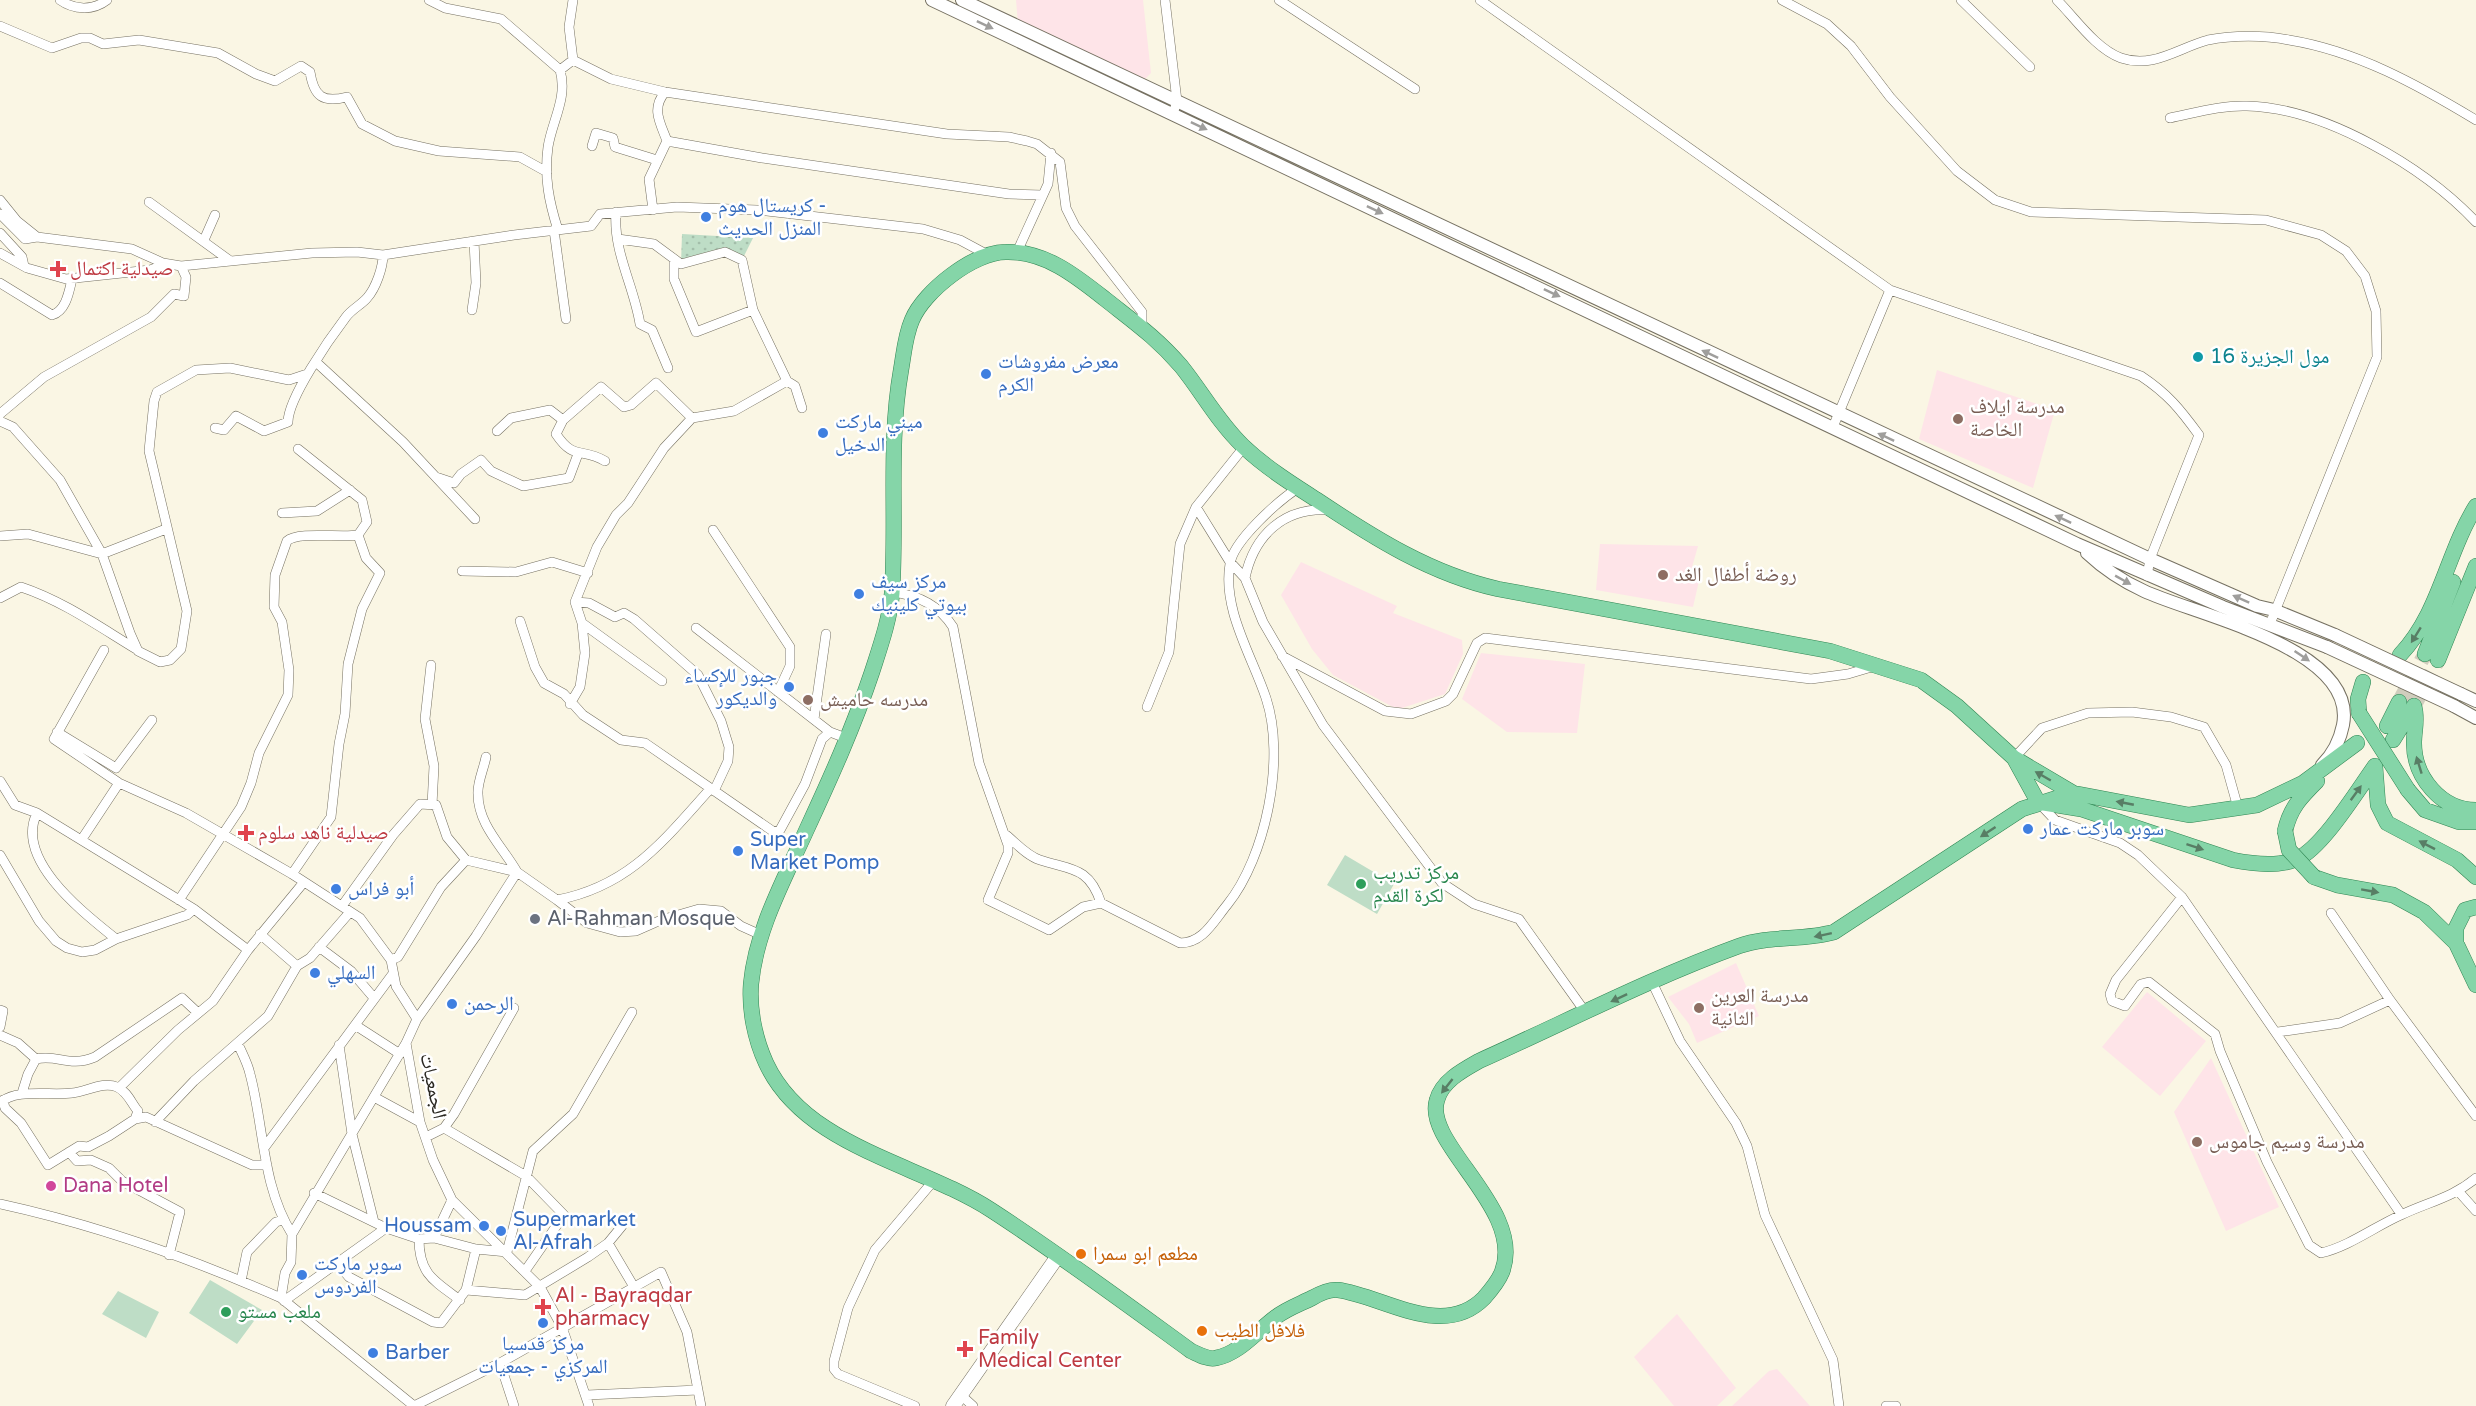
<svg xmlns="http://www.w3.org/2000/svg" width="2476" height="1406" font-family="'Varela Round','Noto Naskh Arabic',sans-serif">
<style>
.education{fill:#fee4e8}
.grass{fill:url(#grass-dots)}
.park{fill:#beddc6}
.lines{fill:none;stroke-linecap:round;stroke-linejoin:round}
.primary-tunnel{stroke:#d0cdbd;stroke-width:15;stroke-dasharray:15 8;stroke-linecap:butt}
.minor-casing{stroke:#767162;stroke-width:10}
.tertiary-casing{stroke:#767162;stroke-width:14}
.secondary-casing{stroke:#767162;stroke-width:15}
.primary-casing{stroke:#308653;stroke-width:16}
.minor{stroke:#fff;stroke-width:9}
.tertiary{stroke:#fff;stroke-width:12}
.secondary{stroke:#fff;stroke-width:14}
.primary{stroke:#85d5a8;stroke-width:15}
.tertiary-bridge-casing{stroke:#767162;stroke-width:14;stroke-linecap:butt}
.primary-bridge-casing{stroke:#308653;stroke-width:16;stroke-linecap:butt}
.tertiary-bridge{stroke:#fff;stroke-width:12}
.primary-bridge{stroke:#85d5a8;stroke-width:15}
.oneway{fill:#9f9e9c}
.oneway2{fill:#587e65}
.shop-dot{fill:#3f7fe0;stroke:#fff;stroke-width:2}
.health-dot{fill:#e0444e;stroke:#fff;stroke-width:2}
.culture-dot{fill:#0f9aa8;stroke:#fff;stroke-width:2}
.education-dot{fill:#8d6e63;stroke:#fff;stroke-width:2}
.leisure-dot{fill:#2e9e5b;stroke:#fff;stroke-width:2}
.worship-dot{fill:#6b7280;stroke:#fff;stroke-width:2}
.hotel-dot{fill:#d1479c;stroke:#fff;stroke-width:2}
.food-dot{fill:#e8710a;stroke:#fff;stroke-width:2}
.labels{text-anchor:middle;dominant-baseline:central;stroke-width:5;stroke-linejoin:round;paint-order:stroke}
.shop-label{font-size:20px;fill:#366cbe;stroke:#fff;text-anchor:start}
.health-label{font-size:20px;fill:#be3a42;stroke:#fff;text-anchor:start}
.culture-label{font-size:20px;fill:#0d838f;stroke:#fff;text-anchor:start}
.education-label{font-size:20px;fill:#785e54;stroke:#fff;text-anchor:start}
.leisure-label{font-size:20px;fill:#27864d;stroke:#fff;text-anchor:start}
.worship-label{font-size:20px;fill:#5b616d;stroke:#fff;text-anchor:start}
.street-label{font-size:20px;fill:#2a2822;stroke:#fff}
.hotel-label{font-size:20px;fill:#b23c85;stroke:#fff;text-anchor:start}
.food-label{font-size:20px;fill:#c56008;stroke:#fff;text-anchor:start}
</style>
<defs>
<pattern id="grass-dots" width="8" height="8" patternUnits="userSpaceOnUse" patternTransform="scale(1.5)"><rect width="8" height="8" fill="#beddc6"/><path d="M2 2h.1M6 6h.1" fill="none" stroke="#a3beaa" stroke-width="1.8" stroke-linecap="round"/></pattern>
</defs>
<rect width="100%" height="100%" fill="#faf6e4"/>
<!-- education -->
<path class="education" d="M1016,0H1143L1151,73L1145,79L1018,24Z
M1937,370L2055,410L2033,488L1919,439Z
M1600,544L1698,546L1692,567L1699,581L1693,607L1596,590Z
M1301,562L1397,606L1393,613L1462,640L1463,654L1445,694L1402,708L1393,707L1333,675L1312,649L1281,595Z
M1481,653L1585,664L1577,733L1507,732L1462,699Z
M1736,963L1759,1016L1697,1043L1689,1024L1668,997Z
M2147,992L2206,1041L2160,1096L2102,1047Z
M2211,1058L2279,1207L2226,1231L2174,1112Z
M1677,1314L1736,1388L1717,1406H1674L1634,1357Z
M1777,1369L1810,1406H1732L1769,1371Z"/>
<!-- grass -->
<path class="grass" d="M682,234L753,238L742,260L731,255L681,264Z"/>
<!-- park -->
<path class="park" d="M1345,855L1394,884L1377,914L1327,885Z
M210,1280L262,1310L237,1344L189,1313Z
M118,1291L159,1312L146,1338L102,1314Z"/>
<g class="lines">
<!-- primary-tunnel -->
<path class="primary-tunnel" d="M2399,702L2425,654
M2414,706L2438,660"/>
<defs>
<path id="minor" d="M60,0C74,10 93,11 107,0
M429,0L445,8L501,19L560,70
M573,0L569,27L573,60L611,79L665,92L947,134L1009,137L1027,141L1037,144L1060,162L1066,208L1075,226L1142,312V325
M1165,0L1177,101L1173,114
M1279,0L1415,89
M1480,0L1890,290L2141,376C2168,394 2180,409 2199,435L2150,559L2147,576
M1782,0L1827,24L1851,46L1890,97L1957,171L1995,200L2031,212L2266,220L2321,235L2346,251L2365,276L2376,311L2377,357L2270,624
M1961,0L2030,67
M2057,0C2075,18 2096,49 2121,58C2153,69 2178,48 2208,40C2232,35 2265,35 2289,40C2357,51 2418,85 2476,120
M0,26L52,48L81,38H90L103,44L139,40L218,53L256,74L275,81L301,66L310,72C314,97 323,103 347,97L362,124L395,141L439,151L520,157L547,172
M2170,118C2195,113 2222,105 2247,106C2325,108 2424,167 2476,222
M667,141L762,158L1009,194L1042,195
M592,146L596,133L613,138L615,147L657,160
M0,200L17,221L37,237
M149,202L229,260
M653,210L649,179L667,141C660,122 651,109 665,92
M616,212C613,252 634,286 640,324L652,330L668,368
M0,214L25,239L37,237L132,249L163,263L181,266L312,253L357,252L383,255L514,235L591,226L600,214L677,207L757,210L923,229L960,240L986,254
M554,230L566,319
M558,230C549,202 544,177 548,147C552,121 568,98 560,70L573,60
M0,233L22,257L24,266
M618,239L654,244L681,264L725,252L742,260L753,310L787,381L795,386L802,408
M204,240L215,215
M1017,252L1048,184L1051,153
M0,253L27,268L66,279L150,270L161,266L166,268
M674,260V279L696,332L753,310
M0,283L52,315C66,311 69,292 72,279
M472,310L476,283L474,241
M316,362L403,442L475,519
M0,414L44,377L151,317L174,294L184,296L186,277L181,266
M563,420L556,434C574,461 581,447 605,461
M0,421L13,427L60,480L102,554L130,633L138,651L160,662L170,660L181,649L187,611L149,451L154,401L157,392L196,370L230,368L289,380L307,374
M1833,427L1890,290
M215,428L224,430L236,416L264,431L288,422C288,398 330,338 346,317C352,309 361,305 367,298C376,288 383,267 383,255
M497,431L511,418L550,410L563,420L601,387L624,407L631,405L656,383L692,418
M436,477L454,483L461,474L481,460L491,471L523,486L569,478L578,454
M1196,507L1230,562L1245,578L1263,622L1323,725L1442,883L1474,904L1519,919L1586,1013
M282,513L317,511L350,490
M713,530L790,647V666L778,692
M0,536L28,534L102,554L166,529
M462,571L516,572L552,562L588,573
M1245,578C1254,535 1284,507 1329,510
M892,592C918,595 939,605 953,627L979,763L1008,845V853L988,900L1049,930L1083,907L1101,903L1180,943C1203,943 1213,922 1227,905C1266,857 1286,758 1266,698C1252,656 1222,609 1230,564C1233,541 1278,501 1298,488
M0,598L21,587C63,601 98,626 136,649
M575,602L589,603L615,617L624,613L634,619L698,675L721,721L729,747L728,761L714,791
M520,621L535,667L544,683L564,694L583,715L621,740L645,743L774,832L780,830L805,784L822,739L830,732
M582,623L662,681
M696,628L830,732L846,738
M104,650L54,739L119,783L186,813L292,874L360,918L391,960L396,986L417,1019L476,936L517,872L557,900C630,886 664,840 711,788
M1282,656L1385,711L1411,714L1446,701L1453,694L1477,643L1485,638L1811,679L1848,674L1875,666
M431,665L425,719L434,766L432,805
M570,704L580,687L585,653L582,623L575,602L597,547L616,515L628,503L664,448L692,418L734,411L787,381
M1147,707L1169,652L1180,544L1196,507L1244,447
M814,719L826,634
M57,732L116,768L152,720
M486,757C484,768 477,783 478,794C478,825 503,847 517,872
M2014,758L2042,728L2088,713L2132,712L2171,717L2204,727L2226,765L2238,808
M0,781L15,805L37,813L194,909L248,950
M2038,802L2055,820L2120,843L2138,855L2182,897L2401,1214
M37,813C14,860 84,913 116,939
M1006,835C1016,843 1027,856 1040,860C1070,870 1089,866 1101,903
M82,839L119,783
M0,855L39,921L56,941L67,948L82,952L95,950L116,939L187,915L194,909
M292,874L331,817L339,744L345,714L348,664L362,609L380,573L366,558L358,535
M2182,897L2116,980L2110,994L2112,1001L2125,1006L2141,984L2149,982L2215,1034L2220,1051L2267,1162L2309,1245L2321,1253C2350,1246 2374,1227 2401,1215C2428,1202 2452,1198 2476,1178
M179,900L241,807L251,783L259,753L288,695L289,670L282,622L274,607L275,575L287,541C298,531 341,538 358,535L367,522L362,500L298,449
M557,900L587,923L620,932L636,931L661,920L699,909L721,911L741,926L761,935
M342,906L393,835L420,804L436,805L447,837L466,860
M2331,913L2390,1000L2476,1116
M260,934L297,966
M319,947L351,971L374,998
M391,960L398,957L441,887L466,860L517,872
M1652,982L1680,1041L1736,1123L1747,1146L1765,1215L1833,1360L1839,1406
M0,1010L3,1011L0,1027
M355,1025L400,1054
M2278,1032L2340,1023L2390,1000
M0,1035L18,1043L36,1059
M406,1043L420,1122L433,1160L452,1200L540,1287L562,1327L589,1406
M238,1044C242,1053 248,1064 250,1074C264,1126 262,1187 292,1234
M339,1045L352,1134L374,1222
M119,1088L178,1030L213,1001L248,950L304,882
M22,1093L28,1074L36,1059C59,1054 68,1068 95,1057L182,998L198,1013
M374,1097L420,1122
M3,1100L5,1108L21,1123L48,1165L79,1146L88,1147L109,1136L135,1119
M0,1103C15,1088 51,1096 72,1093C86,1092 103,1081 117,1087C128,1092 131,1103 138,1111L135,1119L146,1117L252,1165H267
M155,1122L194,1081L268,1016L297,966L310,958L350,912
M444,1128L526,1176L564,1215L525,1271
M426,1137L444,1128L454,1114L514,1008
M264,1148L392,975
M69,1152L77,1161L91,1160L109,1168L122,1181L180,1212L169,1255
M2459,1192L2476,1211
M0,1204C96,1225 192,1259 281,1298
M386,1228L419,1239L434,1238L476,1249L507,1252
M434,1238L452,1200
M419,1239C419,1274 434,1281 460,1300
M608,1243L634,1287
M507,1252L533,1151L573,1114L632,1012
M338,1264L349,1277L433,1322L441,1323L466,1290L476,1249
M241,1281L247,1252L276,1222L283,1220
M466,1290L525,1295L588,1257L608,1243L622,1226
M284,1301L386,1228L314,1193
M587,1395L698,1390
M962,1396L973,1406
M414,1406L281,1298L285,1273L291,1262L292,1234L406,1043L417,1019
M414,1406L500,1363
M514,1406L500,1363L661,1272L687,1332L701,1406
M915,1406L838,1374L834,1369V1361L848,1308L875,1250L935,1179
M1886,1406H1896"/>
<path id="tertiary" d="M932,0L2077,544L2223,607L2327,647
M962,0L2150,559L2257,606L2274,610L2335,635
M2087,553C2104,569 2122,581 2144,591C2195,615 2358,648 2343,725C2340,740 2333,754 2322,765
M2461,694L2476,701
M2454,706L2476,718"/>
<path id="secondary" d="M953,1406L1058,1256"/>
<path id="primary" d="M2425,654L2453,582
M2400,655C2440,613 2446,554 2476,506
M2438,660L2476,566
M2414,706C2418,719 2414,730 2414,743C2414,777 2441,810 2476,810
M2359,713L2358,699L2363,682
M2387,726L2399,702
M2393,740L2414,706
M2015,760L2038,802
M2375,766L2378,805L2387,823L2457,860L2476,877
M2408,790L2425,810L2459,822H2476
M2073,793L2014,758L1957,706L1921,680L1830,651L1498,589C1431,574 1374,538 1317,500C1292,484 1265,467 1243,446C1218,422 1202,392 1181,366C1157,338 1134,322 1105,299C1076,276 1045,251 1006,252C974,252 924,291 912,320C905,336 904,353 901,370C888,444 897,519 892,593C890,619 880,647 872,672C854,726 830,779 806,831C784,880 756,930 751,984C749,1010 755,1039 766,1063C805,1147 918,1163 991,1210C1059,1254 1125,1303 1191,1351C1198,1354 1208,1360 1216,1358C1239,1354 1258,1330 1276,1317C1286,1309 1300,1304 1312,1298C1319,1294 1329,1289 1338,1290C1383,1296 1443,1340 1484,1298C1491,1290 1498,1282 1502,1272C1526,1209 1423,1144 1437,1100C1442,1081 1463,1070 1479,1061C1566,1022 1651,978 1739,946C1770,935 1803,941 1834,932L2022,809L2073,793L2189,815L2257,805L2303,783L2357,743
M2044,803L2081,809L2233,860C2253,864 2278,867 2297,859C2323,847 2357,791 2375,766
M2285,831C2290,808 2301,797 2317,781
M2314,877L2337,885L2393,895L2424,912L2456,943L2476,985
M2456,943V928L2465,910L2476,907"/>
</defs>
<!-- minor casing -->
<use href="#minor" class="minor-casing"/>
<!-- tertiary casing -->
<use href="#tertiary" class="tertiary-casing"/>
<!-- secondary casing -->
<use href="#secondary" class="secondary-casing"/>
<!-- primary casing -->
<use href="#primary" class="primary-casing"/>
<!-- minor -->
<use href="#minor" class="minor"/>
<!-- tertiary -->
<use href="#tertiary" class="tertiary"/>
<!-- secondary -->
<use href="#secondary" class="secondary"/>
<!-- primary -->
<use href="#primary" class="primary"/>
<defs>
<path id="tertiary-bridge" d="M2335,635L2461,694
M2327,647L2454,706"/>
<path id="primary-bridge" d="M2359,713L2408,790
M2285,831L2289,850L2314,877"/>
</defs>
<!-- tertiary-bridge casing -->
<use href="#tertiary-bridge" class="tertiary-bridge-casing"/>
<!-- primary-bridge casing -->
<use href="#primary-bridge" class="primary-bridge-casing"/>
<!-- tertiary-bridge -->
<use href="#tertiary-bridge" class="tertiary-bridge"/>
<!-- primary-bridge -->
<use href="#primary-bridge" class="primary-bridge"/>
</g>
<!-- one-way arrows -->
<defs><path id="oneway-solid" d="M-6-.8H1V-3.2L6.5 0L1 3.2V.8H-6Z" transform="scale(1.5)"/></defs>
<g class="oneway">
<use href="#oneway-solid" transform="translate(985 25) rotate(25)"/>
<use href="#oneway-solid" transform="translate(1199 126) rotate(25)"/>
<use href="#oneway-solid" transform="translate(1375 210) rotate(25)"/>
<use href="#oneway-solid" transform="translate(1552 293) rotate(25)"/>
<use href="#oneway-solid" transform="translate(1710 354) rotate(-155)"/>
<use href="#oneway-solid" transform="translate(1886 437) rotate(-155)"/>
<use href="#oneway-solid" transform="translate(2063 519) rotate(-155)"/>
<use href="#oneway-solid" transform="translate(2123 580) rotate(29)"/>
<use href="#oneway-solid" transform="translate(2241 599) rotate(-156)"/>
<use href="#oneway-solid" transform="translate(2302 656) rotate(34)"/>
</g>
<g class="oneway2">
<use href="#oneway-solid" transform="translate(2416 635) rotate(122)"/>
<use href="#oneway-solid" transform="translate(2419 765) rotate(-107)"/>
<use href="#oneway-solid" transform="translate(2043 776) rotate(-150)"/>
<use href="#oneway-solid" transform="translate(2356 793) rotate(-54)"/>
<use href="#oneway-solid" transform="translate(2125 803) rotate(-169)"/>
<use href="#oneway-solid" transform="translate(1988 832) rotate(147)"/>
<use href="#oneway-solid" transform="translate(2427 845) rotate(-153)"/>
<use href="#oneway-solid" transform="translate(2195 847) rotate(18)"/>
<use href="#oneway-solid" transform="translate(2370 891) rotate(10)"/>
<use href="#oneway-solid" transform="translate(1823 935) rotate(168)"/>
<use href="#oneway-solid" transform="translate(1619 998) rotate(155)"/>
<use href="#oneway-solid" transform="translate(1447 1086) rotate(128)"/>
</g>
<!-- markers -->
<g class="shop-dot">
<circle cx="706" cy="217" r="6"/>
<circle cx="986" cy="374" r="6"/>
<circle cx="823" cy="433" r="6"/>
<circle cx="859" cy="594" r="6"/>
<circle cx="789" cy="687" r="6"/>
<circle cx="2028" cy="829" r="6"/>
<circle cx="738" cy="851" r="6"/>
<circle cx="336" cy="889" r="6"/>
<circle cx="315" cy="973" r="6"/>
<circle cx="452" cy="1004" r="6"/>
<circle cx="484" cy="1226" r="6"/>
<circle cx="501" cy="1231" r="6"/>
<circle cx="302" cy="1275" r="6"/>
<circle cx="543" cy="1323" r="6"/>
<circle cx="373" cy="1353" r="6"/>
</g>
<g class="health-dot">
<path d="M55 260h6v6h6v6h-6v6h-6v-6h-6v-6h6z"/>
<path d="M243 824h6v6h6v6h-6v6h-6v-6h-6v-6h6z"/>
<path d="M540 1298h6v6h6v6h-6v6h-6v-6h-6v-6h6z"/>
<path d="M962 1340h6v6h6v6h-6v6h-6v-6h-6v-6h6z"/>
</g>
<circle class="culture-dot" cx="2198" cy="357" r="6"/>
<g class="education-dot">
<circle cx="1958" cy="419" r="6"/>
<circle cx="1663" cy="575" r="6"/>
<circle cx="808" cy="700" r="6"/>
<circle cx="1699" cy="1008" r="6"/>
<circle cx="2197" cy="1142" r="6"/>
</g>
<g class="leisure-dot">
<circle cx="1361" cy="884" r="6"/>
<circle cx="226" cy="1312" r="6"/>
</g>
<circle class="worship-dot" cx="535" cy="919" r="6"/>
<circle class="hotel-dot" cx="51" cy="1186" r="6"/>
<g class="food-dot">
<circle cx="1081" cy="1254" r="6"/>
<circle cx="1202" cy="1331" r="6"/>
</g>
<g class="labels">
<!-- shop labels -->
<g class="shop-label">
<text x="718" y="206">كريستال هوم -<tspan x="718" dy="23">المنزل الحديث</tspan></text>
<text x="998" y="362">معرض مفروشات<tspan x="998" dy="23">الكرم</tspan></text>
<text x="835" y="422">ميني ماركت<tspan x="835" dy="23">الدخيل</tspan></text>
<text x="871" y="582">مركز سيف<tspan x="871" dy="23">بيوتي كلينيك</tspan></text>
<text x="777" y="676" text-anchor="end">جبور للإكساء<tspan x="777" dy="23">والديكور</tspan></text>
<text x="2040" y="829">سوبر ماركت عمار</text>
<text x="750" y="840">Super<tspan x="750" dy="23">Market Pomp</tspan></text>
<text x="348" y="889">أبو فراس</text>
<text x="327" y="973">السهلي</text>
<text x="464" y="1004">الرحمن</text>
<text x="513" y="1220">Supermarket<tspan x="513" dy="23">Al-Afrah</tspan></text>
<text x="472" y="1226" text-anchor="end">Houssam</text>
<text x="314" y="1264">سوبر ماركت<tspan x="314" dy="23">الفردوس</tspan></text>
<text x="543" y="1344" text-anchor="middle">مركز قدسيا<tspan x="543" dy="23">المركزي - جمعيات</tspan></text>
<text x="385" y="1353">Barber</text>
</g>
<!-- health labels -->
<g class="health-label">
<text x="70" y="269">صيدلية اكتمال</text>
<text x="258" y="833">صيدلية ناهد سلوم</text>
<text x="555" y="1296">Al - Bayraqdar<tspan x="555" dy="23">pharmacy</tspan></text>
<text x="978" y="1338">Family<tspan x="978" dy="23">Medical Center</tspan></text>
</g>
<!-- culture labels -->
<g class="culture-label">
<text x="2210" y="357">مول الجزيرة 16</text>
</g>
<!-- education labels -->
<g class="education-label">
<text x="1970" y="407">مدرسة ايلاف<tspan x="1970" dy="23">الخاصة</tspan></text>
<text x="1675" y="575">روضة أطفال الغد</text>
<text x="820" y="700">مدرسه حاميش</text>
<text x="1711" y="996">مدرسة العرين<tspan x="1711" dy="23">الثانية</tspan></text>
<text x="2209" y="1142">مدرسة وسيم جاموس</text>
</g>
<!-- leisure labels -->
<g class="leisure-label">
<text x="1373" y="873">مركز تدريب<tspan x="1373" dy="23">لكرة القدم</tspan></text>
<text x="238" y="1312">ملعب مستو</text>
</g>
<!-- worship labels -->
<g class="worship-label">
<text x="547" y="919">Al-Rahman Mosque</text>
</g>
<!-- street labels -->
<g class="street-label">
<text transform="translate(433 1086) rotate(78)">الجمعيات</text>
</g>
<!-- hotel labels -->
<g class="hotel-label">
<text x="63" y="1186">Dana Hotel</text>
</g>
<!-- food labels -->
<g class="food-label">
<text x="1093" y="1254">مطعم ابو سمرا</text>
<text x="1214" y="1331">فلافل الطيب</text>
</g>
</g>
</svg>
